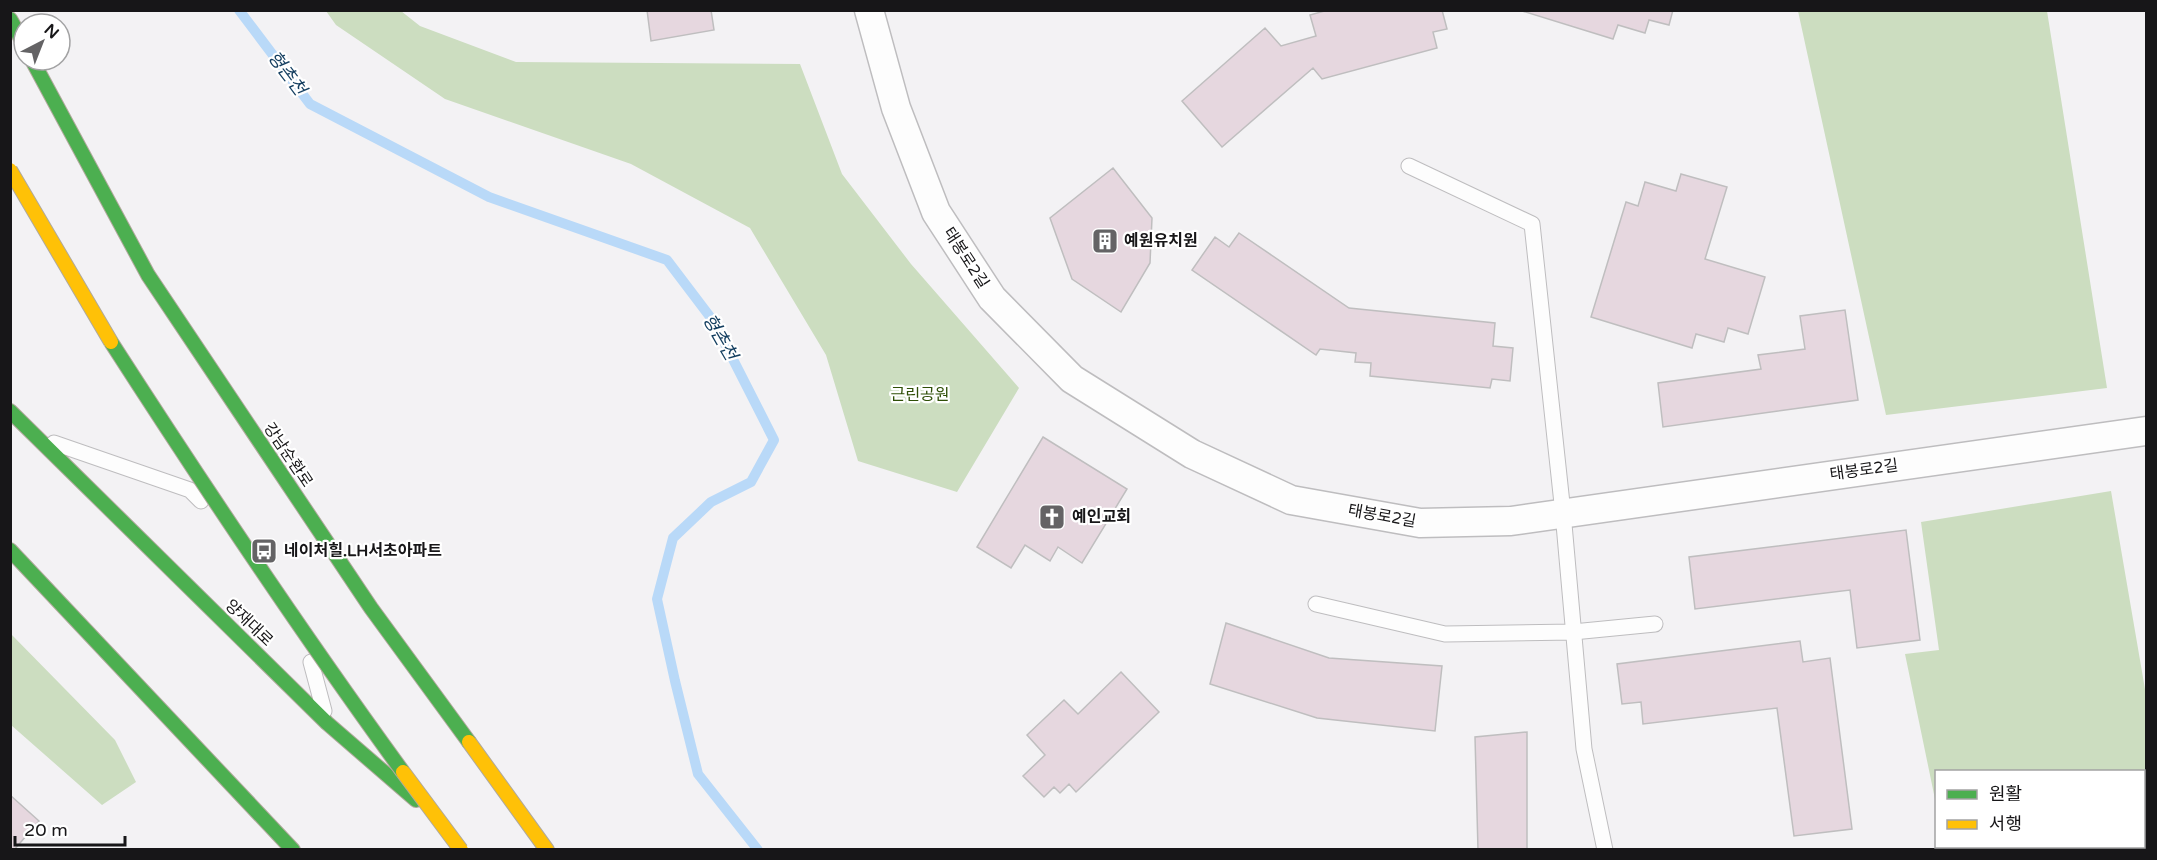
<svg xmlns="http://www.w3.org/2000/svg" width="2157" height="860" font-family="'Varela Round','Noto Sans KR',sans-serif">
<style>
.green{fill:#ccddc0}
.lines{fill:none;stroke-linecap:round;stroke-linejoin:round}
.stream{stroke:#b9d9f8;stroke-width:10}
.building{fill:#e6d7df;stroke:#bfbebf;stroke-width:1.5}
.lane-casing{stroke:#bebdbf;stroke-width:17}
.street-casing{stroke:#bebdbf;stroke-width:31}
.fast-casing{stroke:#b0a99c;stroke-width:16}
.slow-casing{stroke:#b0a99c;stroke-width:16}
.lane{stroke:#fdfdfd;stroke-width:15}
.street{stroke:#fdfdfd;stroke-width:28}
.fast{stroke:#4caf50;stroke-width:14}
.slow{stroke:#ffc107;stroke-width:14}
.fast-bridge-casing{stroke:#b0a99c;stroke-width:16;stroke-linecap:butt}
.slow-bridge-casing{stroke:#b0a99c;stroke-width:16;stroke-linecap:butt}
.fast-bridge{stroke:#4caf50;stroke-width:14}
.slow-bridge{stroke:#ffc107;stroke-width:14}
.labels{text-anchor:middle;dominant-baseline:central;stroke-width:4.5;stroke-linejoin:round;paint-order:stroke}
.poi-label{font-size:16px;font-weight:bold;fill:#171618;stroke:#fff;text-anchor:start}
.street-label{font-size:16px;fill:#171618;stroke:#fff}
.park-label{font-size:16px;fill:#2f4f07;stroke:#fff}
.water-label{font-size:18px;font-style:italic;fill:#123d5f;stroke:#fff}
</style>
<rect width="100%" height="100%" fill="#f3f2f4"/>
<!-- green -->
<path class="green" d="M326,11H401L420,26L516,62L800,64L842,174L911,264L1019,388L957,492L858,461L826,355L750,228L631,164L445,99L336,25Z
M1798,11H2047L2107,388L1886,415Z
M2111,491L2146,695V849H1946L1945,847L2144,846V772H1936V804L1905,654L1939,650L1921,522Z
M10,633L115,740L136,782L102,805L11,725Z"/>
<g class="lines">
<!-- stream -->
<path class="stream" d="M239,10L310,104L489,197L667,260L714,322L774,440L751,482L711,502L673,538L657,599L675,681L698,774L758,850"/>
</g>
<!-- building -->
<path class="building" d="M647,10H711L714,30L651,41Z
M1328,10H1442L1447,29L1433,32L1437,48L1322,79L1313,68L1222,147L1182,101L1265,28L1281,46L1316,36L1310,15Z
M1519,10H1673L1669,25L1649,20L1645,33L1618,25L1613,39Z
M1113,168L1152,218L1150,263L1121,312L1072,279L1050,218Z
M1681,174L1727,187L1705,259L1765,277L1748,334L1728,328L1724,342L1696,334L1692,348L1591,317L1626,202L1638,206L1645,182L1676,191Z
M1239,233L1349,308L1495,323L1493,346L1513,348L1510,381L1492,379L1490,388L1370,376L1371,363L1355,362L1356,353L1320,349L1316,355L1192,270L1215,237L1229,247Z
M1845,310L1858,400L1663,427L1658,383L1761,369L1758,355L1805,349L1800,316Z
M1043,437L1127,489L1082,563L1058,547L1050,561L1025,545L1011,568L977,547Z
M1906,530L1920,640L1857,648L1850,590L1695,609L1689,557Z
M1226,623L1329,658L1442,666L1435,731L1317,718L1210,684Z
M1800,641L1803,662L1830,658L1852,829L1794,836L1777,708L1643,724L1641,702L1622,704L1617,664Z
M1121,672L1159,712L1076,792L1069,784L1060,793L1054,787L1044,797L1023,776L1045,755L1027,735L1064,700L1078,714Z
M1527,732V850H1478L1475,737Z
M10,795L39,821L14,850H10Z"/>
<g class="lines">
<defs>
<path id="lane" d="M1409,166L1532,224L1563,513L1584,749L1605,850
M54,443L190,490L201,501
M1316,604L1445,634L1573,632L1655,624
M311,662L324,711"/>
<path id="street" d="M869,10L896,108L936,212L992,298L1072,379L1192,454L1291,500L1420,523L1511,521L2146,431"/>
<path id="fast" d="M10,19L24,44
M32,60L148,275L371,608L469,742
M10,411L327,723L416,800
M10,550L293,850"/>
<path id="slow" d="M469,742L547,850"/>
</defs>
<!-- lane casing -->
<use href="#lane" class="lane-casing"/>
<!-- street casing -->
<use href="#street" class="street-casing"/>
<!-- fast casing -->
<use href="#fast" class="fast-casing"/>
<!-- slow casing -->
<use href="#slow" class="slow-casing"/>
<!-- lane -->
<use href="#lane" class="lane"/>
<!-- street -->
<use href="#street" class="street"/>
<!-- fast -->
<use href="#fast" class="fast"/>
<!-- slow -->
<use href="#slow" class="slow"/>
<defs>
<path id="fast-bridge" d="M111,342C205,488 301,632 403,772"/>
<path id="slow-bridge" d="M10,170L111,342
M403,772L461,850"/>
</defs>
<!-- fast-bridge casing -->
<use href="#fast-bridge" class="fast-bridge-casing"/>
<!-- slow-bridge casing -->
<use href="#slow-bridge" class="slow-bridge-casing"/>
<!-- fast-bridge -->
<use href="#fast-bridge" class="fast-bridge"/>
<!-- slow-bridge -->
<use href="#slow-bridge" class="slow-bridge"/>
</g>
<!-- icons -->
<defs>
<symbol id="building-square" viewBox="-11 -11 22 22"><rect x="-9" y="-9" width="18" height="18" rx="4" fill="#646365" stroke="#fff"/><path d="M-4-6H4V6H1V3H-1V6H-4ZM-2.5-4.3h1.7v1.8h-1.7ZM.8-4.3h1.7v1.8H.8ZM-2.5-1h1.7V.8h-1.7ZM.8-1h1.7V.8H.8Z" fill="#fff"/></symbol>
<symbol id="church-square" viewBox="-11 -11 22 22"><rect x="-9" y="-9" width="18" height="18" rx="4" fill="#646365" stroke="#fff"/><path d="M-1.2-6h2.4v3.5h3.3v2.4h-3.3V6h-2.4V-.1h-3.3v-2.4h3.3Z" fill="#fff"/></symbol>
<symbol id="bus-square" viewBox="-11 -11 22 22"><rect x="-9" y="-9" width="18" height="18" rx="4" fill="#646365" stroke="#fff"/><path d="M-5-6H5V4H4V6H2V4H-2V6H-4V4H-5ZM-3.5-4V0h7V-4ZM-3.5 1.2v1.5H-2V1.2ZM2 1.2v1.5H3.5V1.2Z" fill="#fff"/></symbol>
</defs>
<g fill-rule="evenodd">
<use href="#building-square" x="1090" y="226" width="30" height="30"/>
<use href="#church-square" x="1037" y="502" width="30" height="30"/>
<use href="#bus-square" x="249" y="536" width="30" height="30"/>
</g>
<g class="labels">
<!-- poi labels -->
<g class="poi-label">
<text x="1124" y="241">예원유치원</text>
<text x="1072" y="517">예인교회</text>
<text x="284" y="551">네이처힐.LH서초아파트</text>
</g>
<!-- street labels -->
<g class="street-label">
<text transform="translate(966 258) rotate(57)">태봉로2길</text>
<text transform="translate(288 455) rotate(56)">강남순환로</text>
<text transform="translate(1864 470) rotate(-8)">태봉로2길</text>
<text transform="translate(1382 516) rotate(10)">태봉로2길</text>
<text transform="translate(249 623) rotate(44)">양재대로</text>
</g>
<!-- park labels -->
<g class="park-label">
<text x="920" y="395">근린공원</text>
</g>
<!-- water labels -->
<g class="water-label">
<text transform="translate(287 73) rotate(53)">형촌천</text>
<text transform="translate(720 337) rotate(60)">형촌천</text>
</g>
</g>
<!-- border -->
<rect width="2157" height="860" fill="none" stroke="#171618" stroke-width="24"/>
<!-- legend -->
<rect x="1935" y="770" width="210" height="78" fill="#ffffff" stroke="#a2a2a3" stroke-width="1.5"/>
<rect x="1947" y="790" width="30" height="9" fill="#4caf50" stroke="#a2a2a3" stroke-width="1.5"/>
<text x="1989" y="800" font-size="18" fill="#171618">원활</text>
<rect x="1947" y="820" width="30" height="9" fill="#ffc107" stroke="#a2a2a3" stroke-width="1.5"/>
<text x="1989" y="830" font-size="18" fill="#171618">서행</text>
<!-- north arrow -->
<g transform="translate(42 42) rotate(42)"><circle r="28" fill="#ffffff" stroke="#a2a2a3" stroke-width="1.5"/>
<path d="M0-4.5L10 22L0 15L-10 22Z" fill="#646365"/>
<text y="-9" font-size="16" font-weight="bold" text-anchor="middle" fill="#171618">N</text>
</g>
<!-- scale -->
<path d="M15 836v9h110v-9" fill="none" stroke="#171618" stroke-width="3"/>
<text x="24" y="836" font-size="18" fill="#171618" stroke="#ffffff" stroke-width="4.5" paint-order="stroke">20 m</text>
</svg>
